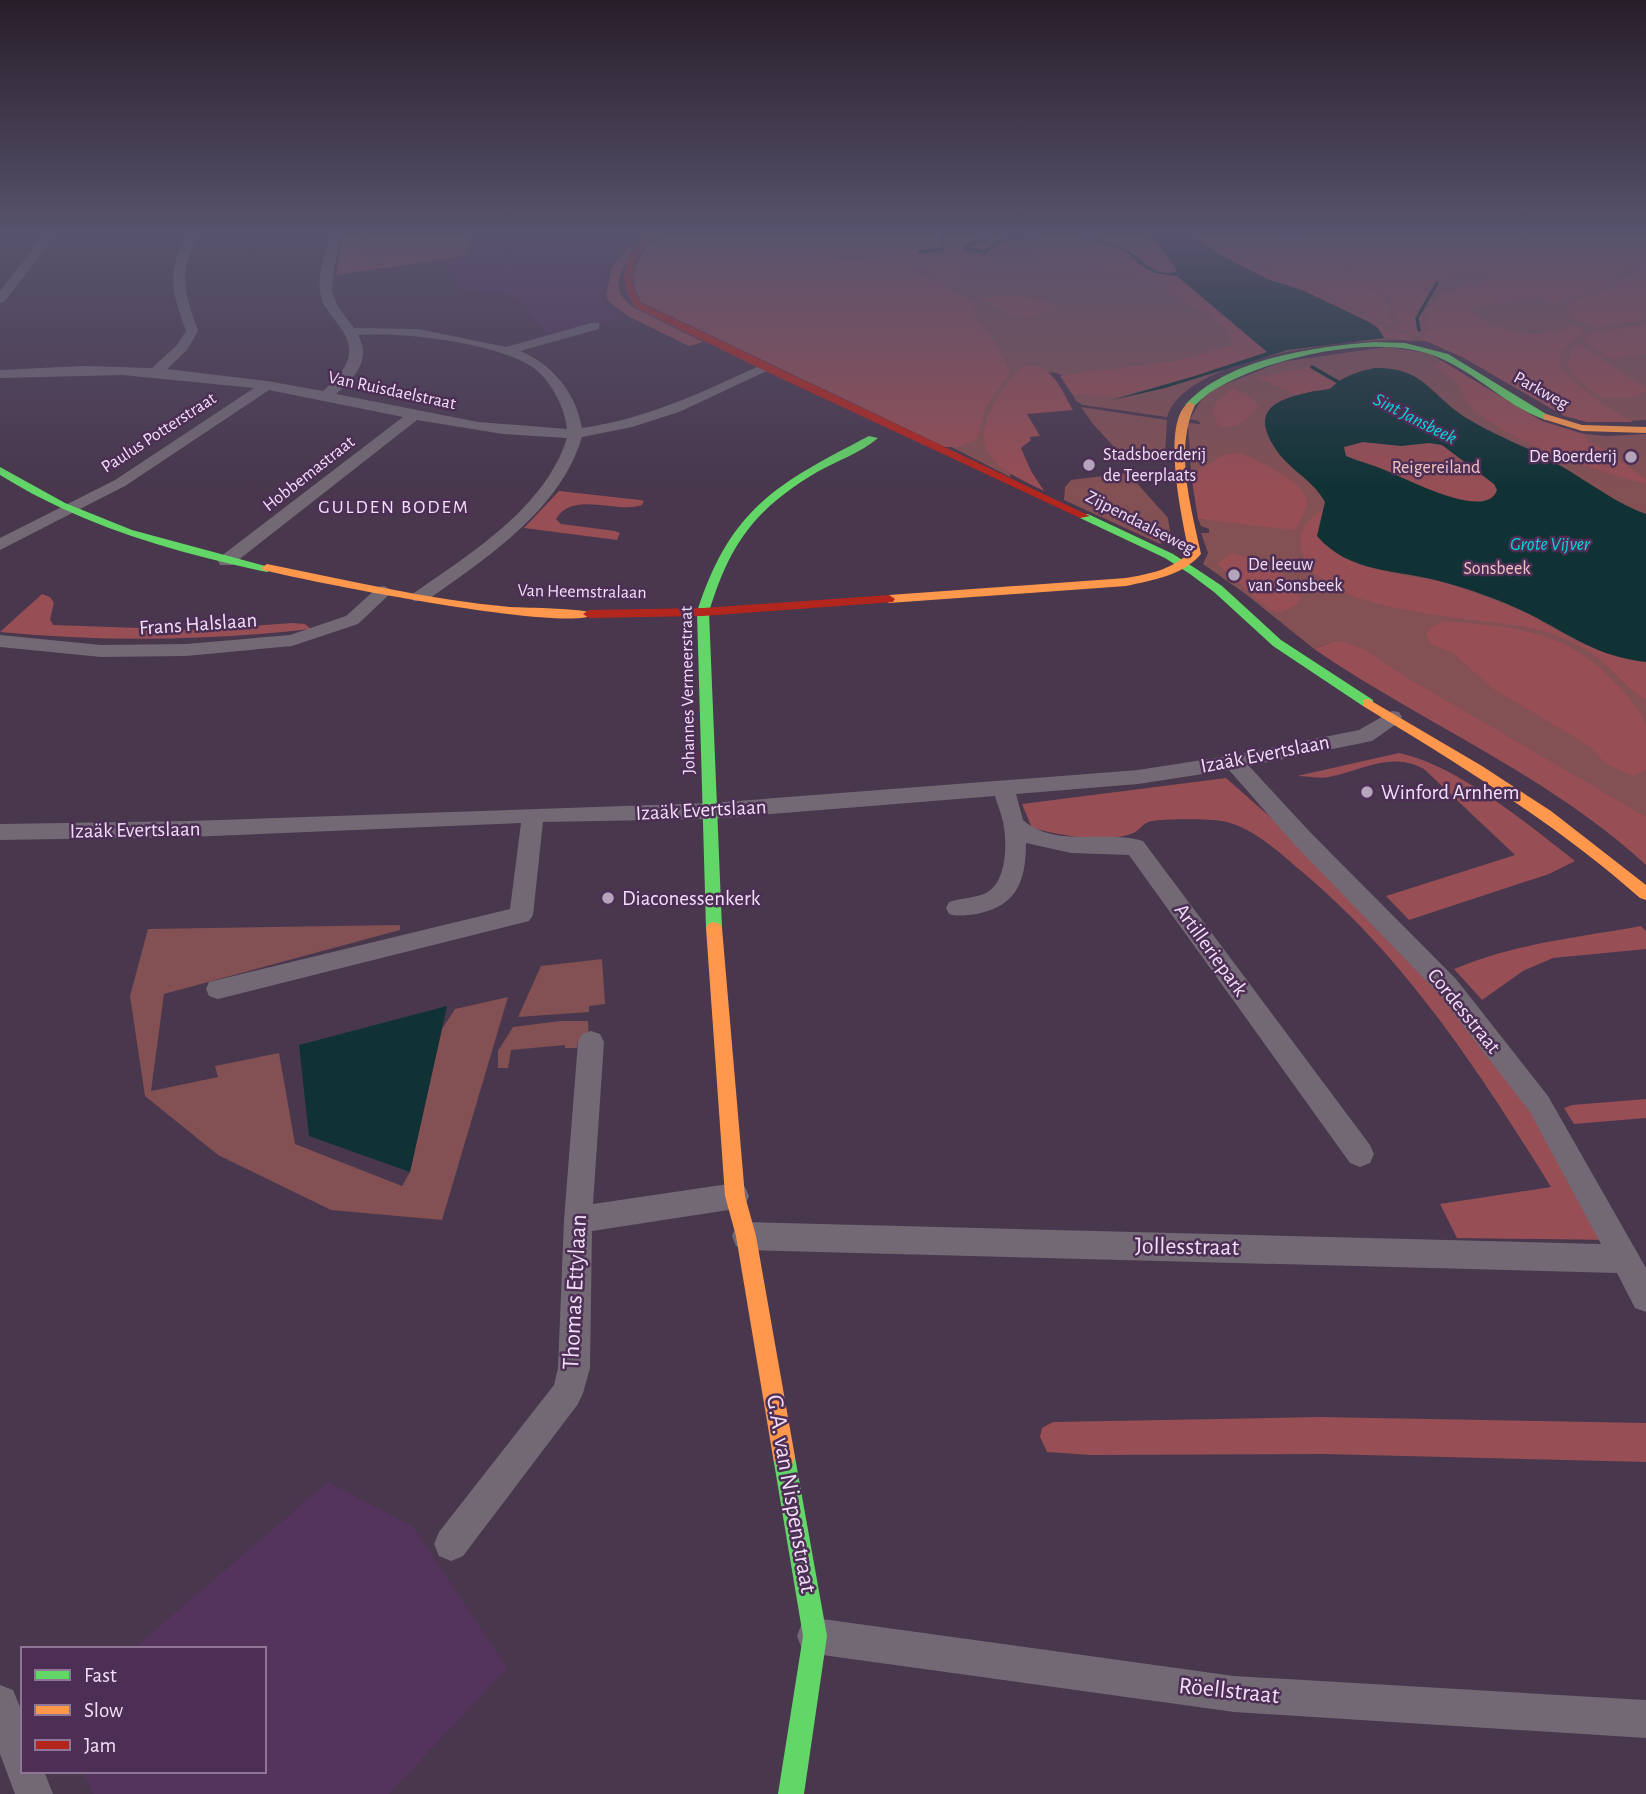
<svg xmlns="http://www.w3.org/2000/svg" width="1646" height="1794" font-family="'Alegreya Sans',sans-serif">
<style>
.built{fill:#54345d}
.green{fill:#835054}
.forest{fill:#974e55}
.water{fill:#103235;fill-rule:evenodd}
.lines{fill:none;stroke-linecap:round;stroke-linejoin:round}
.stream{stroke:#103235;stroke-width:3.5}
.street{fill:#726974;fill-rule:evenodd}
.fast{fill:#63d668;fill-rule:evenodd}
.slow{fill:#ff974d;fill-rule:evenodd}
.jam{fill:#b3261e;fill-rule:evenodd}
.poi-dot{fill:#b6a4bc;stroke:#4d2f55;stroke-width:2.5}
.labels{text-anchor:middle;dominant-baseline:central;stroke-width:5;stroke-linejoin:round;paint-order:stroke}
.far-street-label{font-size:18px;fill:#f2dff7;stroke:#4d2f55}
.far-poi-label{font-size:18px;fill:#f2dff7;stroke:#4d2f55;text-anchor:start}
.far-park-label{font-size:18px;fill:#f2c2c2;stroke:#4d2f55}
.far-water-label{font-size:19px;font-style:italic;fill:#00d9df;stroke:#4d2f55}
.far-neighbourhood-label{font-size:19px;letter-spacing:2px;fill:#f2dff7;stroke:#4d2f55}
.street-label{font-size:21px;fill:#f2dff7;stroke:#4d2f55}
.poi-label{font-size:21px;fill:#f2dff7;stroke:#4d2f55;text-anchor:start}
.near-street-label{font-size:24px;fill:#f2dff7;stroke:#4d2f55}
</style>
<rect width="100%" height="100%" fill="#48374d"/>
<!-- built -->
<path class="built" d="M470,235H637L608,266L602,295L607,307L623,317L551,338L513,295L462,289L442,263L466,256Z
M328,1482L413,1527L507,1668L389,1794H93L83,1771H264V1649H133Z"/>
<!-- green -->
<path class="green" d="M361,235H471L466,256L355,267Z
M667,235H1646V420L1627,421L1429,342C1377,334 1185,353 1167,417L1083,405L1076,401L1063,376L1056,373L1032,371L1010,477L901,421L641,260Z
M1386,347L1429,353L1555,431L1606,436L1646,434V835L1332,642L1314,649L1247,595L1203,564L1208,553L1201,533H1209V529L1201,526L1198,519L1208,520L1203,469L1191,475L1188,423L1200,424L1199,421L1190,419L1206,392L1281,362Z
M1081,407L1167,420L1165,456L1128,462L1093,424Z
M1128,473L1168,518L1172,544L1163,542L1160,544L1064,500L1065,487L1071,480Z
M400,925V930L164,994L151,1091L218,1077L215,1066L279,1053L295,1144L402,1186L410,1172L442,1029L455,1009L508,997L442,1220L331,1210L218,1155L145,1096L130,996L148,929Z
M602,959L605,1004L589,1006V1012L518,1017L541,966Z
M560,1021H588L589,1040L578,1041L577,1048H565V1045L511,1050L508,1068H498V1051L513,1027Z"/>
<!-- forest -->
<path class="forest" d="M344,235H361L356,267L466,256L336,275Z
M655,235H878L886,249L897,259L654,238Z
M884,235H1028L1007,240L991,253L977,254L973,261C943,264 896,271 884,235Z
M1068,235H1077L1119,248L1155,273L1177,276L1268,352L1195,376L1114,397L1072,394L1060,376L1177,361L1233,345L1225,328L1162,284L1031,251L1053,246Z
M1081,235H1149L1167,255L1176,272L1158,273L1130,252Z
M1191,235H1202L1282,279L1295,282L1392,330L1411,336L1415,341L1384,338C1372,312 1293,290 1266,278C1239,267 1215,251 1191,235Z
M1207,235H1242V243L1236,246L1245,244V235L1292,239L1324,235L1348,271L1385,297L1389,319L1404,332L1298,282L1284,278L1246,255Z
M1328,235H1646V251L1636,264L1601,289L1557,304L1533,297L1467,308L1490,325L1528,334L1548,333L1573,326L1581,327L1584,332C1572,342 1554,352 1561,369L1595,399L1633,422H1587L1564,416L1464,358L1421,339L1426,333L1427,310L1441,293L1480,284L1491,276L1473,270L1438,279L1440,287L1423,309L1421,332L1415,335C1396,326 1394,319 1391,299L1351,271Z
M653,239L906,264L962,294L973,304L978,322L993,340L1010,372L986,407L977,439L957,447H945L641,302C626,274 636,263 653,239Z
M633,243C634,261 600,283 633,307L703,342L689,346L628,316L609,302L606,295L612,267Z
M1646,260V320L1592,327L1569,317L1567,306C1598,289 1619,290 1646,260Z
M980,262L963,271L954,286L916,265Z
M1017,295L1042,301L1052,307C1031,331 998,308 977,298Z
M1646,323V354L1609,358L1584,341L1591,333Z
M1578,343L1646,388V392L1631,398H1601L1573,376L1567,364L1572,349Z
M1442,361L1542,421L1584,434L1590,444L1604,449L1646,479V484C1594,471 1513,444 1473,409C1465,402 1464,395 1459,387C1454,378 1442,371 1435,365Z
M1028,365C1055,367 1061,390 1073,410L1027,414L1040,436L1030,437L1031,440L1021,448L1031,471L1044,491C993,467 963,449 1002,391C1009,381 1016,368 1028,365Z
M1310,367L1337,382L1331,388L1298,395L1257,378Z
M1233,388L1254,400L1259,408C1251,411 1252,415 1245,420C1238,426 1229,427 1220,428L1212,411L1217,401Z
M1363,442L1401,446L1429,443L1442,445L1494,484L1497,490C1487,522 1406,478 1388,471C1374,465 1360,462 1346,456L1343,447Z
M1242,453C1257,461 1310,484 1307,504C1306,512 1299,522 1295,530L1198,519L1191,475L1223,455Z
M559,491L640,500L644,501L642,505C616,514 573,490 556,519L561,524L615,531L620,533L617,540L524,528Z
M1324,509L1321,524L1324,543L1360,565L1409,577L1437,580L1470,591L1529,614L1574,641L1629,660L1646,662V700C1629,690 1617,674 1602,661C1588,649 1569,640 1551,633C1498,614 1311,621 1301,547C1299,528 1309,518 1324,509Z
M1231,553C1259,561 1287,569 1301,598L1295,606L1280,613L1269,610L1217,564Z
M42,594L50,597L54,603L50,619L53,625L198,630L293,623L305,624L311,629C207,641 104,642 0,632Z
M1444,621C1520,628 1570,630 1623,691C1631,700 1644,715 1646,726C1646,740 1646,756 1646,770L1634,776L1606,764L1590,747L1569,734L1492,688L1453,653L1431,644L1426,634L1431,627Z
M1332,642H1343L1362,648L1404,676L1646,817V865C1548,775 1424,724 1314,649Z
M1399,753C1457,765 1528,824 1575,861L1549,874L1409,920L1386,896L1515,855L1424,769C1391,751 1364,770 1329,777C1319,779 1307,776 1297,776Z
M1226,778L1351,888L1486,1035L1612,1240L1457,1238L1440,1204L1551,1187C1476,1067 1404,955 1294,865C1274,848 1250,826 1222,821C1212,819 1157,818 1148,822C1142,825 1138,832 1131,834C1101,844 1061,835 1032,828L1022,804Z
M1641,926L1646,931V949L1553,958L1523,971L1482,1000L1454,969C1516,943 1575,938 1641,926Z
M1646,1099V1118L1574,1124L1564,1108L1572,1105Z
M1319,1417L1646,1423V1462L1323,1454L1091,1455L1047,1452L1040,1437L1042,1428L1053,1422Z"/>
<!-- water -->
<path class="water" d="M1077,235C1092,238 1113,242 1127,250C1145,260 1152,277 1176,272V269L1158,243L1149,235H1191L1221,255L1267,279L1302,290L1369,322L1378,328L1384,338L1288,350L1165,388L1112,400L1195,376L1267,352L1177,276L1155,273L1140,265L1125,250Z
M1374,368C1427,367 1430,397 1470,420C1496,436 1525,446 1552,461C1583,477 1612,502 1646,514V662C1595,656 1573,636 1529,614C1501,600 1469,589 1439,581C1396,569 1350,574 1317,536L1325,502C1313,480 1291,471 1277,451C1248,409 1276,399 1315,391C1320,390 1327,390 1331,388C1332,387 1338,382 1339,381C1350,374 1362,371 1374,368ZM1363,442L1401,446L1429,443L1442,445L1494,484L1497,490C1487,522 1405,478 1387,471C1374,465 1360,462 1346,456L1344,447Z
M447,1006L410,1172L309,1136L299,1045Z"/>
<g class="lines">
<!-- stream -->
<path class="stream" d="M985,235L987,237L965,248L984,252L1005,239L1036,235
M920,252L943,249L942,235
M1419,330L1417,318L1437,283
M1312,367L1345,386"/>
<!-- street -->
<path class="street" d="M44,235H56L4,302L0,303V291Z
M188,235H200C176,272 185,293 198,331L187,350L167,369L267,381L323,391C344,372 360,354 340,327C334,318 326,310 322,300C315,279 325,255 330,235H342L334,267L332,292L338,307L354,328L418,329L506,347L591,323H599V329L520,351C552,364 576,393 582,428C646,419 703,392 761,365H771L773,368L679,412L632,427L582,437C560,511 486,558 426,601H414L411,597L414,593C471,553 545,508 567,438L503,434L417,420L232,565H220L218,561L220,557L403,417L269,390L125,486L0,550V538L115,480L254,388L123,375L0,378V370L83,366L152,368L177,345L186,331C172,292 165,271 188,235ZM358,335C403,332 490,342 529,365C549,376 565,407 567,429L478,422L336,394C354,378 372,360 358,335Z
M384,586L393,591L358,624L292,646L186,656L101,657L0,647V635L101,645L186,644L290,635L346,616L378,587Z
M1392,711L1399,712L1402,717L1399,722L1372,741L1249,766L1309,831L1456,979L1548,1096L1646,1268V1312L1635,1308L1617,1273L746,1250L736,1246L732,1236L736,1226L746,1222L1601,1244L1530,1112L1438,993L1293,843L1229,770L1138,784L1016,794L1023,820C1057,849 1104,829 1143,841L1370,1145L1374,1154L1370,1163L1360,1167L1350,1163L1129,855L1071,853L1026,843C1026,881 1017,906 977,914C967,915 958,917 949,914L946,908L949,902C961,898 975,898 986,893C1006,883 1007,847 1004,828C1003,817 998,807 995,796L711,819L543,822L533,915L529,921L218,999L209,996L206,989L209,982L510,909L521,823L188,837L0,840V824L188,821L711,803L1138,770L1234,755L1359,730Z
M591,1031L600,1034L604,1042L593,1204L735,1183L745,1187L749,1196L745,1205L735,1209L592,1231L590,1368L583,1393L578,1404L463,1556L451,1561L439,1556L434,1544L439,1532L554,1385L558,1368L564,1220L578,1042L582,1034Z
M815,1618L1234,1676L1646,1700V1738L1234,1712L815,1654L802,1649L797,1636L802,1623Z
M0,1685L13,1690L23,1714V1771H44L53,1794H15L0,1754Z"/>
<!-- fast -->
<path class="fast" d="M1374,342L1405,343L1448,354L1551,417L1546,420C1507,407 1478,374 1440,358C1381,331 1268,357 1214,390C1206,394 1200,401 1193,407L1185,405C1228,358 1314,347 1374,342Z
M869,436L878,438C862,452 837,461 817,472C755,509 730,543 709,612L722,928L720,932H708L706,928L697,612C730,508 777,484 869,436Z
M0,467L65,503L132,530L273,568L267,572C173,552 82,526 0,475Z
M1080,514H1088L1173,554L1198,570L1222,586L1281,640L1373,700V706H1363L1273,646L1214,592L1190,574L1165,558L1080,518Z
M784,1446L792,1449L795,1457L827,1636L804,1794H778L803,1636L773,1457L776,1449Z"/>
<!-- slow -->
<path class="slow" d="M1190,402L1195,405C1174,450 1191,507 1201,554C1182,576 1153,580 1126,586L889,603L883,599L889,595L1126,578C1149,574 1171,570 1189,553C1183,524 1159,419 1190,402Z
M1546,414L1582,425L1646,427V433L1582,431L1543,419V415Z
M267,564C348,580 429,600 511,607C526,608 587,608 595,614C570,634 307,581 263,570L261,568Z
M1368,699L1482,766L1551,811L1646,885V900L1640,898C1555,823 1460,765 1363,706V700Z
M714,922L720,924L722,928L745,1196L756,1236L795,1457L792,1465L784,1468L776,1465L773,1457L736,1236L725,1196L706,928L708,924Z"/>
<!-- jam -->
<path class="jam" d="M645,235H653C636,256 624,278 641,303L1090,516L1080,518L763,370L635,307C616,279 624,259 645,235Z
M889,595L895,599L893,602L703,616L589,618L583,614L589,610L703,608Z"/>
</g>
<!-- sky -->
<linearGradient id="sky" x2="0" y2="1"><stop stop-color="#281e2a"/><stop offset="0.48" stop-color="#58536d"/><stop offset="1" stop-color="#58536d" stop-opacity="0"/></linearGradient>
<rect width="1646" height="486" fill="url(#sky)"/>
<!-- markers -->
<g class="poi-dot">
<circle cx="1631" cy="457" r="7"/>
<circle cx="1089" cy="465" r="7"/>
<circle cx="1234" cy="575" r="7"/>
<circle cx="1367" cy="792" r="7"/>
<circle cx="608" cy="898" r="7"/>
</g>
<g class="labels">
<!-- far-street labels -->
<g class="far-street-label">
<text transform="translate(392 391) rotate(12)">Van Ruisdaelstraat</text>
<text transform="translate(1541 391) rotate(29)">Parkweg</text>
<text transform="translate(159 433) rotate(-33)">Paulus Potterstraat</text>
<text transform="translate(309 474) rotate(-38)">Hobbemastraat</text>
<text transform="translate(1140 523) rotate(27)">Zijpendaalseweg</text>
<text transform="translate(582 592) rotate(1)">Van Heemstralaan</text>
<text transform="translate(688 690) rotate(-91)">Johannes Vermeerstraat</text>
</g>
<!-- far-poi labels -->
<g class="far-poi-label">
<text x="1103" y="455">Stadsboerderij<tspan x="1103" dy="21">de Teerplaats</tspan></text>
<text x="1617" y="457" text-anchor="end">De Boerderij</text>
<text x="1248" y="565">De leeuw<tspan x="1248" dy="21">van Sonsbeek</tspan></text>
</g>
<!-- far-park labels -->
<g class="far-park-label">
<text x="1436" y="468">Reigereiland</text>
<text x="1497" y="569">Sonsbeek</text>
</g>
<!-- far-water labels -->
<g class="far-water-label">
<text transform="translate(1415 419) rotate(27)">Sint Jansbeek</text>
<text x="1550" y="544">Grote Vijver</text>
</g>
<!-- far-neighbourhood labels -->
<g class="far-neighbourhood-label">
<text x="394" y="507">GULDEN BODEM</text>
</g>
<!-- street labels -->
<g class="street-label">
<text transform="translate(198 624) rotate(-4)">Frans Halslaan</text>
<text transform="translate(1265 754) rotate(-11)">Izaäk Evertslaan</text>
<text transform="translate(701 810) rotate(-3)">Izaäk Evertslaan</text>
<text transform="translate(135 830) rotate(-1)">Izaäk Evertslaan</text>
<text transform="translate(1211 950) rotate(54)">Artilleriepark</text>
<text transform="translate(1464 1011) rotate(51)">Cordesstraat</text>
</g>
<!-- poi labels -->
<g class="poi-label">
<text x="1381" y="792">Winford Arnhem</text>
<text x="622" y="898">Diaconessenkerk</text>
</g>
<!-- near-street labels -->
<g class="near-street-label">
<text transform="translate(1187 1247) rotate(1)">Jollesstraat</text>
<text transform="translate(575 1292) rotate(-87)">Thomas Ettylaan</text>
<text transform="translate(791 1494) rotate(80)">G.A. van Nispenstraat</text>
<text transform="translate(1229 1691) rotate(6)">Röellstraat</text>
</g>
</g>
<!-- legend -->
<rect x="21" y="1647" width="245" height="126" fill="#4d2f55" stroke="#8f7596" stroke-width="2"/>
<rect x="35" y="1670" width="35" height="10" fill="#63d668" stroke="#8f7596" stroke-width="2"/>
<text x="84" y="1682" font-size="21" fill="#f2dff7">Fast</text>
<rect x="35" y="1705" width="35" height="10" fill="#ff974d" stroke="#8f7596" stroke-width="2"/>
<text x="84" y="1717" font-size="21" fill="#f2dff7">Slow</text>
<rect x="35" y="1740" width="35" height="10" fill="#b3261e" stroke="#8f7596" stroke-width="2"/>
<text x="84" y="1752" font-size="21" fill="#f2dff7">Jam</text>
</svg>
